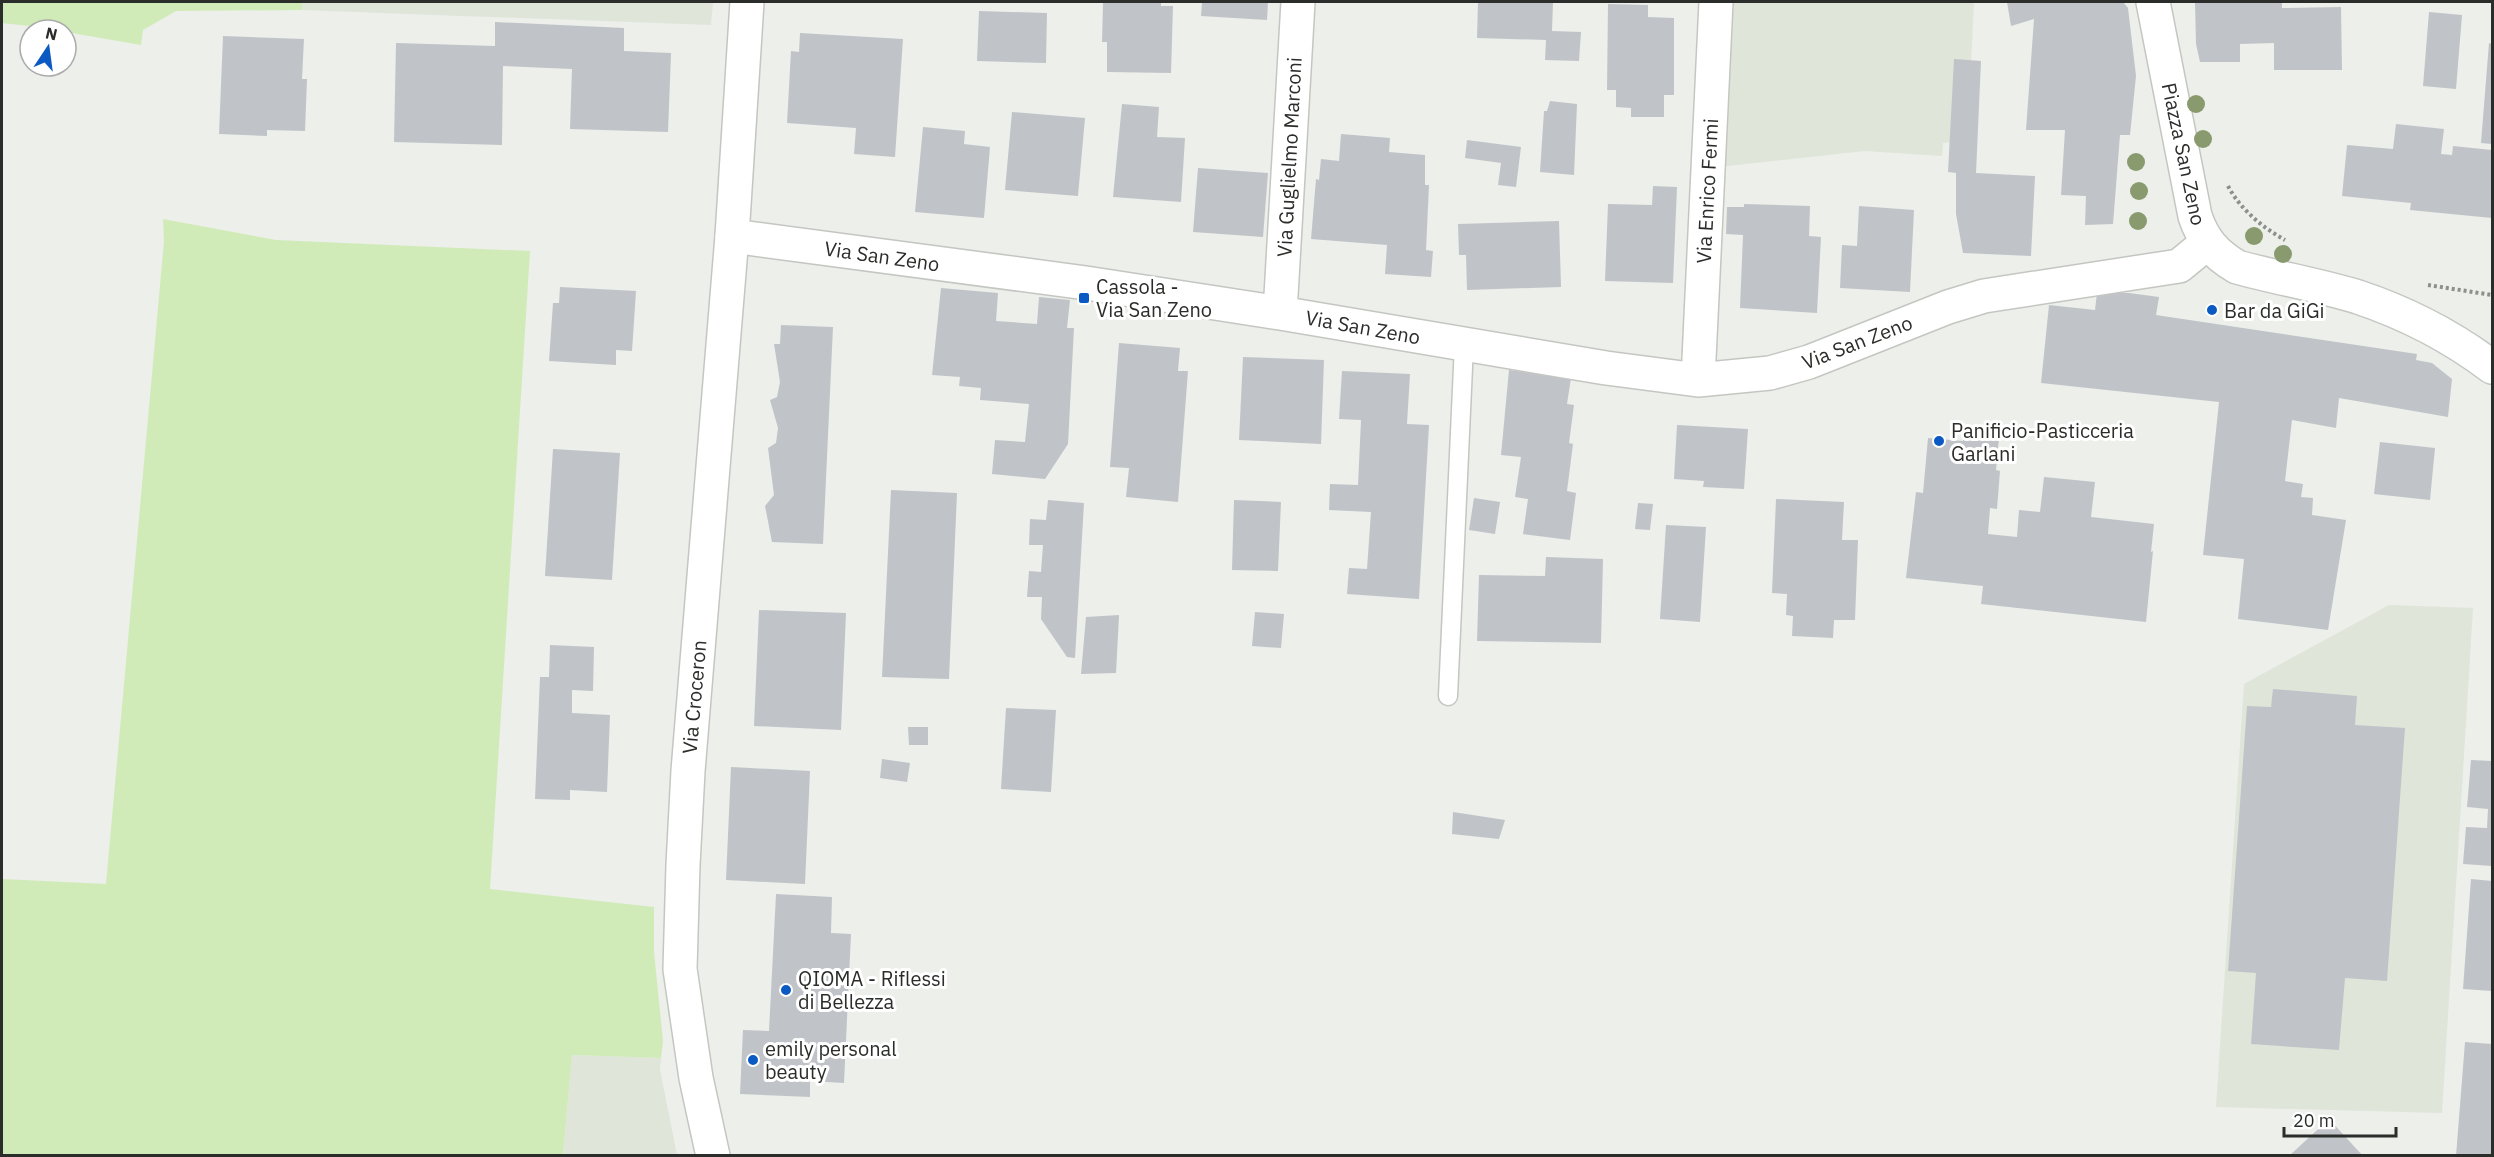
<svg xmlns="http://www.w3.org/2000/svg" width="2494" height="1157" font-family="'IBM Plex Sans',sans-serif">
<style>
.built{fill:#dfe5d9}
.green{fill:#d1ebb8}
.building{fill:#c0c4c9}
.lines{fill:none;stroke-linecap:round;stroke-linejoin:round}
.service-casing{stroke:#c4c7c1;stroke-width:21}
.minor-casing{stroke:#c4c7c1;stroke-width:36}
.tertiary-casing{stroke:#c4c7c1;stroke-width:36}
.path{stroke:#8d8f8b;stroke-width:4;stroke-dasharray:3 3;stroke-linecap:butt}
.service{stroke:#fff;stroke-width:18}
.minor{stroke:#fff;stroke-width:33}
.tertiary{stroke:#fff;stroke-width:33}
.tree{fill:#889a6e}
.poi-dot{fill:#0b59c3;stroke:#fff;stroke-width:2}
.labels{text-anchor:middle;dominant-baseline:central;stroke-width:6;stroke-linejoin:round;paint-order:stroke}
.street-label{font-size:20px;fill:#2b2d2a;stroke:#fff}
.poi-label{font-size:20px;fill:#2b2d2a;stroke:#fff;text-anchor:start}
</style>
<rect width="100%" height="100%" fill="#ecefea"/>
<!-- built -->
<path class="built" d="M302,2H713L711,25L302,10Z
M1725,2H1974L1967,140L1943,143L1942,156L1865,151L1718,167Z
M2389,605L2473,608L2442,1113L2216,1107L2244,684Z
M572,1055L661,1058L660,1070L677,1155L563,1156Z"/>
<!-- green -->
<path class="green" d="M2,2H302V10L176,11L143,30L141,45L66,32V30L2,23Z
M163,219L276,240L530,251L490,889L654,907V952L663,1041L661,1058L572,1055L563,1155H2V879L106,884L164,241Z"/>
<!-- building -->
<path class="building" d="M1103,2H1161V6H1173L1171,73L1107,72V42H1102Z
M1202,2H1268L1267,20L1201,16Z
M1478,2H1553L1552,31L1581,32L1579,61L1545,60L1546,40L1477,38Z
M2007,2H2123L2128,8L2136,76L2130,135H2120L2113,224L2085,225L2086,196L2061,195L2065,130H2026L2034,19L2011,26Z
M2195,2H2282V8L2341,7L2342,70H2274V43L2240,44V62H2200L2196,44Z
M1608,4L1648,5V17L1674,18V95H1664V117H1631V108L1616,107V90H1607Z
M979,11L1047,13L1046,63L977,61Z
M2429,12L2462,15L2456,89L2423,86Z
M495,22L624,28V51L671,53L668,132L570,129L572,69L503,66L502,145L394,142L396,43L495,46Z
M800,33L903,39L895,157L854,154L856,128L787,123L791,51L799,52Z
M223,36L304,39L302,79H307L305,131L267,130V136L219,134Z
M2489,43L2492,44V144L2481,143Z
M1954,59L1981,61L1976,173L2035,176L2031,256L1963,253L1956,214V173L1948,172Z
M1550,101L1577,104L1574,175L1540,172L1544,111H1547Z
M1122,104L1159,107L1157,137L1185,138L1181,202L1113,197Z
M1012,112L1085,118L1078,196L1005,190Z
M2396,124L2444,129L2441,154L2452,155L2453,146L2492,150V218L2410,210L2411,203L2342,196L2347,145L2393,149Z
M923,127L965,131L964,144L990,147L984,218L915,212Z
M1341,134L1390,138L1389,152L1425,155V185H1429L1426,250L1433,251L1431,277L1385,274L1387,245L1311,239L1316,179L1319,180L1321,159L1339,161Z
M1467,140L1521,147L1516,187L1498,185L1501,163L1465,158Z
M1198,168L1268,173L1263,237L1193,232Z
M1653,186L1677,187L1673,283L1605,281L1608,204L1652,205Z
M1744,204L1810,206L1809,236L1821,237L1817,313L1740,308L1743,235L1726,234L1727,207H1744Z
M1859,206L1914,210L1910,292L1840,288L1842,245L1857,246Z
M1559,221L1561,287L1467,290L1466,255H1459L1458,224Z
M560,287L636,291L632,351L616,350V365L549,361L553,303H559Z
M941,288L998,293L996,321L1037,324L1039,297L1070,300L1067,328H1074L1068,444L1045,479L992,474L995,440L1025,442L1029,404L980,400L981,388L959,386L960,377L932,375Z
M2097,293H2129L2159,297L2156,315L2417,354L2416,360L2432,363L2452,379L2448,417L2339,398L2336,428L2292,420L2285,481L2303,484L2301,497L2313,498L2312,515L2346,520L2328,630L2238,619L2244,559L2203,555L2219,402L2041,383L2049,305L2095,310Z
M781,325L833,327L823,544L772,542L765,506L774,495L768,448L776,443L778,428L770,400L777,397L780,382L774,344H780Z
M1119,343L1180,348L1178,371H1188L1178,502L1126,497L1129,468L1110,467Z
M1243,357L1324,360L1321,444L1239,440Z
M1509,370L1571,378L1567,404L1574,405L1569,443L1573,444L1567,491L1576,493L1570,540L1523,534L1528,499L1515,497L1521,457L1501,455Z
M1342,371L1410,374L1407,424L1429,425L1419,599L1347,594L1349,568L1367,569L1371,512L1329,510L1330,484L1358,485L1361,420L1339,419Z
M1677,425L1748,429L1744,489L1703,487L1704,481L1674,479Z
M1963,435L1999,438L1996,470L2000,471L1997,509L1990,508L1988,534L2017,537L2019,510L2040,512L2044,477L2095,482L2091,517L2154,524L2151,552L2153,551L2146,622L1981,604L1983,586L1906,578L1916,492L1923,493L1928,438L1963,441Z
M2380,442L2435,448L2430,500L2374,494Z
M553,449L620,453L612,580L545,576Z
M891,490L957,493L949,679L882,677Z
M1474,498L1500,502L1495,534L1469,530Z
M1776,499L1844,502L1842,540H1858L1855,620H1834L1833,638L1792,636L1793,616L1786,615L1787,594L1772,593Z
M1048,500L1084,503L1075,658L1067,657L1041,619L1042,597H1027L1029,571L1041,572L1043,545H1029L1030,519L1046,520Z
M1234,500L1281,502L1278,571L1232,570Z
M1638,503L1653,504L1650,530L1635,529Z
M1666,525L1706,527L1700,622L1660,619Z
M1546,557L1603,559L1601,643L1477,641L1479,575L1545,576Z
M759,610L846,613L841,730L754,726Z
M1255,612L1284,614L1281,648L1252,646Z
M1119,615L1116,673L1081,674L1086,617Z
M550,645L594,647L593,691L572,690V713L610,715L607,792L570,790V800L535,799L540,677H549Z
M2273,689L2357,696L2355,725L2405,728L2387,981L2345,978L2339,1050L2251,1044L2256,973L2228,971L2247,706L2271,707Z
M1006,708L1056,710L1051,792L1001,789Z
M908,727H928V745H909Z
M882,759L910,763L907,782L880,778Z
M2471,760L2492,761V866L2463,864L2466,827L2487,828L2488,809L2467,807Z
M731,767L810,771L805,884L726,880Z
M1453,812L1505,820L1499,839L1452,834Z
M2471,879L2492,881V991L2463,989Z
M776,894L832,897L831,933L851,934L844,1083L810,1081V1097L740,1094L743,1030L769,1031Z
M2465,1042L2492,1044V1156H2456Z
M2329,1119L2363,1156H2289Z"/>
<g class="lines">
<defs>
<path id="service" d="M1448,696L1464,345"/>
<path id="minor" d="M2153,2L2195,216C2203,240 2215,254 2237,267C2277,278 2319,285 2358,297C2406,313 2451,336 2492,367
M732,236L1086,283L1280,313L1606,368L1698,380L1770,373L1809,362L1948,307L1984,296L2179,266L2207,243
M1280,313L1298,2
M1698,380L1716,2"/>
<path id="tertiary" d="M713,1156L696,1078L680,969L683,865L688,771L732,236L747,2"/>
</defs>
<!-- service casing -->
<use href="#service" class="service-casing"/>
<!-- minor casing -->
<use href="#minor" class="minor-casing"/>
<!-- tertiary casing -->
<use href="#tertiary" class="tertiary-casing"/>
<!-- path -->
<path class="path" d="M2228,186C2240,209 2262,227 2285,240
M2428,285L2492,295"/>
<!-- service -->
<use href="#service" class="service"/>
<!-- minor -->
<use href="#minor" class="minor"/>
<!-- tertiary -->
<use href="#tertiary" class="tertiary"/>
</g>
<!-- trees -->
<g class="tree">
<circle cx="2196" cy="104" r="9"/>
<circle cx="2203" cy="139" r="9"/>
<circle cx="2136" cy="162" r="9"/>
<circle cx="2139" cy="191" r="9"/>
<circle cx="2138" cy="221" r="9"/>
<circle cx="2254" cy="236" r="9"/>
<circle cx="2283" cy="254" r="9"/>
</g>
<!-- markers -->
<g class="poi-dot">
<rect x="1078" y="292" width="12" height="12" rx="3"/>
<circle cx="2212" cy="310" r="6"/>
<circle cx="1939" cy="441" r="6"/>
<circle cx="786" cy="990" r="6"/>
<circle cx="753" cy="1060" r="6"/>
</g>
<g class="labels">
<!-- street labels -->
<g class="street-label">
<text transform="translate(2184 154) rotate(78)">Piazza San Zeno</text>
<text transform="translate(1289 157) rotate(-87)">Via Guglielmo Marconi</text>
<text transform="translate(1707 191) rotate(-87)">Via Enrico Fermi</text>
<text transform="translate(882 256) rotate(8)">Via San Zeno</text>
<text transform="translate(1363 327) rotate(10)">Via San Zeno</text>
<text transform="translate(1857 342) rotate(-21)">Via San Zeno</text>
<text transform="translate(694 697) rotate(-85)">Via Croceron</text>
</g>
<!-- poi labels -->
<g class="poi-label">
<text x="1096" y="286">Cassola -<tspan x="1096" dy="23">Via San Zeno</tspan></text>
<text x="2224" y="310">Bar da GiGi</text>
<text x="1951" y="430">Panificio-Pasticceria<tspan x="1951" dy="23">Garlani</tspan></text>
<text x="798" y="978">QIOMA - Riflessi<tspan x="798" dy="23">di Bellezza</tspan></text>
<text x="765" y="1048">emily personal<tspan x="765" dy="23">beauty</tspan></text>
</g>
</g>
<!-- border -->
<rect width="2494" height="1157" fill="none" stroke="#2b2d2a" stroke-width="6"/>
<!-- north arrow -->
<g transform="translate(48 48) rotate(13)"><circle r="28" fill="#ffffff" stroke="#aaabaa" stroke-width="1.5"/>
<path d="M0-4.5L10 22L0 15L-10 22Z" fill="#0b59c3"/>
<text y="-9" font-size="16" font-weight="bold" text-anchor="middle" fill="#2b2d2a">N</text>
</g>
<!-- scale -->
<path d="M2284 1127v9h112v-9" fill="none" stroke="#2b2d2a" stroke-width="3"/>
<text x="2293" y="1127" font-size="18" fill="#2b2d2a" stroke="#ffffff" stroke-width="4.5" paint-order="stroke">20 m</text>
</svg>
